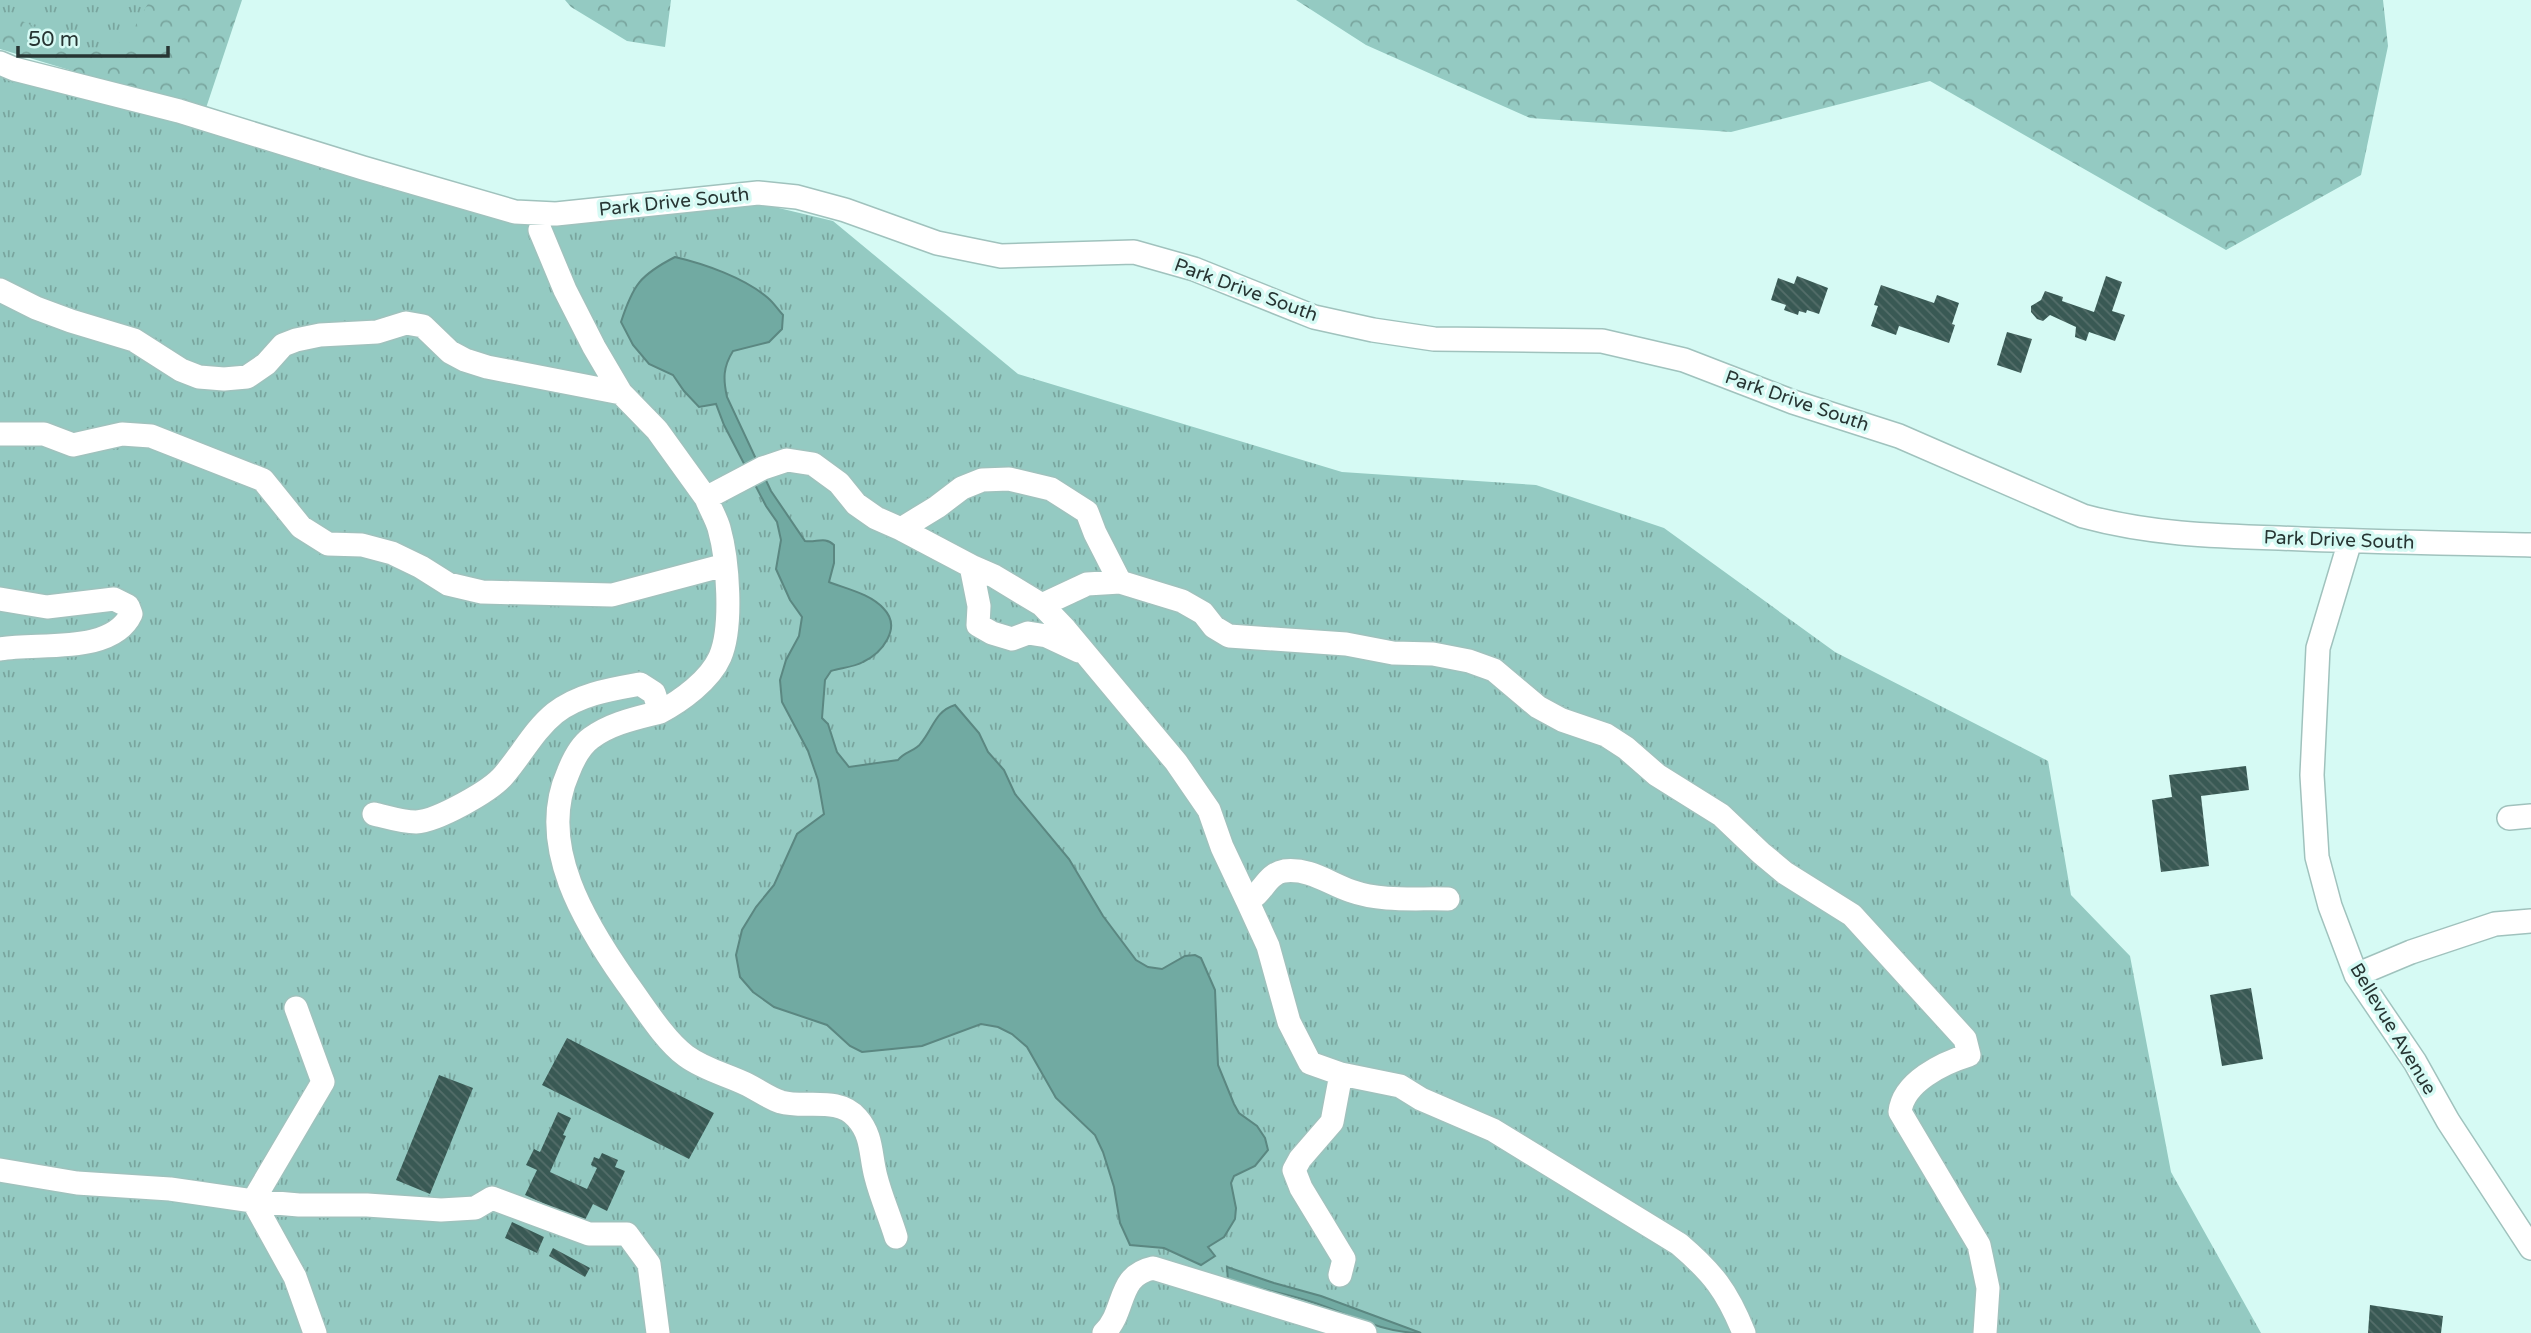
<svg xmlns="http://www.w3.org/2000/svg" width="2531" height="1333" font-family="'Varela Round',sans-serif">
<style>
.grass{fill:url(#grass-tufts)}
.forest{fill:url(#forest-crowns)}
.water{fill:#71aaa2;stroke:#5b8781;stroke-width:2}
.building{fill:url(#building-back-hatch)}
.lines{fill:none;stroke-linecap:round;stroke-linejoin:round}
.minor-casing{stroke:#a0c2bd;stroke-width:26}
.minor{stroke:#fff;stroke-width:23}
.labels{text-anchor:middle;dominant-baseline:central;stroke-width:7;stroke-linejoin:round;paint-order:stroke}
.street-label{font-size:19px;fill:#273533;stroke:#d6faf4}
</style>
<defs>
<pattern id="grass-tufts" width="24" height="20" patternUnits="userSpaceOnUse" patternTransform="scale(1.75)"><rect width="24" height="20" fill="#94cac2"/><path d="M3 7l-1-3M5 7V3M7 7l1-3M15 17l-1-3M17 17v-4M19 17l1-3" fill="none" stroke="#79a59e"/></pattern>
<pattern id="forest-crowns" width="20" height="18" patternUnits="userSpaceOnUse" patternTransform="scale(1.75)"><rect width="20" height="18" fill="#94cac2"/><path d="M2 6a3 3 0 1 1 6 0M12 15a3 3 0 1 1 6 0" fill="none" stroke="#79a59e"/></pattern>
<pattern id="building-back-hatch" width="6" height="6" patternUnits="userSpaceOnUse" patternTransform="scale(1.75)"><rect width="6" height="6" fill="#395954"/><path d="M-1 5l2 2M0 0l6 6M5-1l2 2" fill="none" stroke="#546e6a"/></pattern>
</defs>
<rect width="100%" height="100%" fill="#d6faf4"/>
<!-- grass -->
<path class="grass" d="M0,0H194L131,79L0,37Z
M0,72L206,128L524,223L754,202L833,221L1018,374L1342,472L1536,485L1664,528L1835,652L2048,761L2071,895L2130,956L2171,1172L2261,1333H0Z"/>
<!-- forest -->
<path class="forest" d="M150,0H242L205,111L0,49V11L79,47L106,51L129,37Z
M565,0H671L665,47L627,41L571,7Z
M1296,0H2383L2388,46L2361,175L2226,250L1930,81L1731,132L1530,118L1366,45Z"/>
<!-- water -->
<path class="water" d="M675,257C705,264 745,278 768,298C774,303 778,310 783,315L782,329L769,342L733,351C723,367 723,379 727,397L771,491L805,541C816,543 825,536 834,545V563L829,582C847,589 871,594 884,609C902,628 882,653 863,662C854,667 841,668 831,671L825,680L822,718L828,724L837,752L849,767L898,760C905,751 916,751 921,743C933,729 935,711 955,705L979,733L988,752L1004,770L1015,794L1069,859L1103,916L1136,960L1148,967L1162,969L1185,956L1195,955L1201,958L1215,990L1218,1065L1234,1104L1239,1113L1257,1126L1265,1138L1268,1150L1255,1166L1234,1176L1231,1183L1236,1208L1235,1219L1224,1237L1208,1247L1215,1256L1201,1265L1164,1248L1130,1245L1120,1223L1114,1187L1103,1152L1095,1135L1056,1098L1027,1047L1012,1034L998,1027L981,1024L922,1046L862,1052L850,1046L827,1025L774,1007L753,992L740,977L736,955L742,930L756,907L774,885L797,834L824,814L818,780L808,751L782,702L780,680L786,660L799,636L802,617L790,600L776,569L781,540L777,522L766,506L724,425L716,404L699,407L684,391L673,375L649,364L633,345L621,322C633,285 640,275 675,257Z
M1227,1267L1274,1283L1321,1296L1421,1333C1382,1333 1349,1314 1312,1302C1285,1293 1256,1288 1228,1281Z"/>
<!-- building -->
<path class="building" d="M1797,276L1828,288L1819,314L1807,310L1806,313L1799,311L1798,315L1784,310L1786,305L1771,300L1778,278L1794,284Z
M2106,276L2122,282L2112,311L2125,315L2115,341L2089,332L2086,341L2075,337L2076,327L2050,315L2043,321L2037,319L2031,312V306L2041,300L2045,291L2063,297L2062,301L2094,312Z
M1881,285L1934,303L1937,295L1959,303L1952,324L1955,325L1949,343L1899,326L1896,335L1871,326L1878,306L1874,305Z
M2007,332L2032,339L2021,373L1997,365Z
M2246,766L2249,790L2201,796L2209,866L2161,872L2152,800L2172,797L2169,775Z
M2251,988L2263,1059L2222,1066L2210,995Z
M567,1038L714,1113L689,1159L542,1085Z
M439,1075L473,1088L430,1194L396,1180Z
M558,1112L571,1118L563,1135L566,1136L550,1172L587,1189L597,1168L591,1165L594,1157L599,1159L602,1153L618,1160L615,1167L625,1171L607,1211L593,1204L584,1222L525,1195L537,1170L526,1165L534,1149L540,1152Z
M512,1222L544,1237L537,1253L505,1238Z
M553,1248L590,1268L585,1277L549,1256Z
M2370,1305L2443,1316L2441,1333H2368Z"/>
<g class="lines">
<defs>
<path id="minor" d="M0,63L14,69L179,111L363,168L515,212L556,214L758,193L797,197L845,210L937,243L1001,256L1134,252L1194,269L1314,317L1373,330L1434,339L1602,341L1684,360L1793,402L1899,436L2083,516C2149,534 2211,536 2279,538C2363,542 2447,543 2531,545
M540,230L565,290L594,347L621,393L657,430L706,498
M0,290L36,308L71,321L134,340L181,370L199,377L224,379L247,377L266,364L283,345L296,340L320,335L377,332L406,323L423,326L450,352L465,360L487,367L621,393
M0,434H44L73,445L122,434L151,436L263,480L301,527L328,544L362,545L392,553L421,567L448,584L482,592L612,595L725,565
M901,529L971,566L979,606L978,625L992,633L1012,639L1028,633L1047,636L1079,651
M2350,541L2318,648L2312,775L2317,857L2330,906L2356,975L2415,1062L2448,1121L2531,1248
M971,566L994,576L1042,605
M1120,582L1087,584L1042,605L1065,629L1176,762L1209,810L1222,847L1247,900
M0,599L47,607L114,599L128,606L131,614C112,655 38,642 0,649
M660,712C637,718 611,723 591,738C580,746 573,760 568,773C536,845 586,925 626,982C643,1005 664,1040 686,1056C705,1070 728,1075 748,1085C760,1091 769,1098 781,1102C805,1109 838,1096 857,1118C873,1136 870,1155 876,1177C881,1197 890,1217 896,1237
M374,814C387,817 402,822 416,822C437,821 491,791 504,775C522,754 534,730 555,713C579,694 612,689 640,684L654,693L660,712C681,701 710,680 720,657C733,627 728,560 719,528C716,518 710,508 706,498L763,468L787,460L813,464L839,483L856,504L876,518L901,529L937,507L962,488L982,480L1009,479L1051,489L1087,512L1095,533L1120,582L1182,601L1203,613L1214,627L1229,636L1346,644L1393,653L1433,654L1469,661L1494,670L1538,707L1562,720L1606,735L1626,748L1657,775L1721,815L1761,853L1785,873L1852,915L1965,1039L1969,1055C1943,1063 1903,1082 1900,1112L1979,1245L1988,1288L1985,1333
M2509,818L2531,816
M2356,975L2411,952L2495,924L2531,921
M1341,1074L1310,1063L1289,1022L1268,946L1247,900C1262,896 1266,874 1284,871C1310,868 1328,883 1351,891C1382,902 1416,898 1448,899
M0,1170L77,1183L170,1189L253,1201L323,1082L296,1008
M253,1201L299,1205H367L441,1210L475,1208L492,1198L589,1234H627L649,1264L658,1333
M253,1201L295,1277L315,1333
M1340,1275L1344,1259L1301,1188L1294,1170L1300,1159L1332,1122L1341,1074L1400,1086L1421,1099L1493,1130L1679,1244C1713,1273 1727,1291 1744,1333
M1104,1333C1127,1310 1116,1276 1153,1268L1365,1333"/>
</defs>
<!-- minor casing -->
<use href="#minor" class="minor-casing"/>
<!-- minor -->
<use href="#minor" class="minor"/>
</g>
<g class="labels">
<!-- street labels -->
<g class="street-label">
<text transform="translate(674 202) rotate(-6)">Park Drive South</text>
<text transform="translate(1246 290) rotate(20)">Park Drive South</text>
<text transform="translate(1797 401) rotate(19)">Park Drive South</text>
<text transform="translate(2339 540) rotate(2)">Park Drive South</text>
<text transform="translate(2393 1029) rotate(59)">Bellevue Avenue</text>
</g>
</g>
<!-- scale -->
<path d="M18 46v10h150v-10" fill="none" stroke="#273533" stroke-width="3.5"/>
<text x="28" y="46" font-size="21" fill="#273533" stroke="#d6faf4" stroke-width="5" paint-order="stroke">50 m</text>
</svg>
